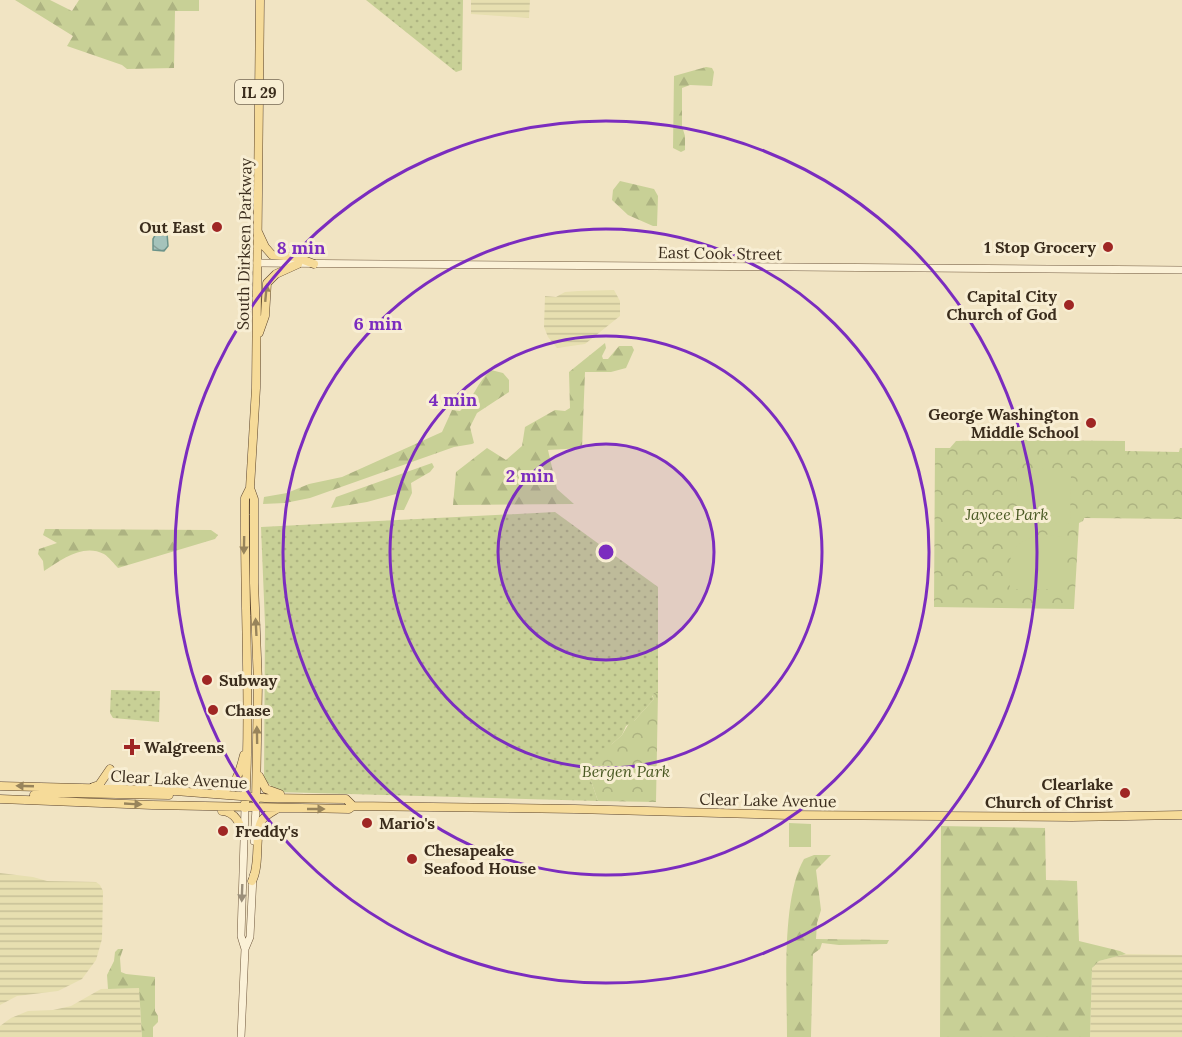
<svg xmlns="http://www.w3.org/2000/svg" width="1182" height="1037" font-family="Lora,serif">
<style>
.farmland{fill:url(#farmland-rules)}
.grass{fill:url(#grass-dots)}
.forest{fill:url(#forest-firs)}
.park{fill:url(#park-crowns)}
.garden{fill:#c8d096}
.water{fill:url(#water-waves);stroke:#6b938a;stroke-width:1.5}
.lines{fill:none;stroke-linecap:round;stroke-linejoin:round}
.secondary-casing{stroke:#6e563c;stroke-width:8}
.primary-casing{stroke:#5a432d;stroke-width:9}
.secondary{stroke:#fbf1d7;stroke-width:7}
.primary{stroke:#f6db99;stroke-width:8}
.oneway{fill:#98845b}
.oneway2{fill:#9b8f7a}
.ring{fill:none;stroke:#7b2cbf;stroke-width:3}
.poi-dot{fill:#9f2624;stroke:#f8eed3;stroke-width:2}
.labels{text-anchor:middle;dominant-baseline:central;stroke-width:6;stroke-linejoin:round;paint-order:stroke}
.shield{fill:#f8eed3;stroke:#746754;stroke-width:1.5}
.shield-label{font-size:15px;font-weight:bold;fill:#3b2d1d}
.poi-label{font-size:16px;font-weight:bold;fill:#3b2d1d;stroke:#f8eed3;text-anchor:start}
.street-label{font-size:16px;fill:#3b2d1d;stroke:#f8eed3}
.park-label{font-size:16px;font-style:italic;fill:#4a5923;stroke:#f8eed3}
.centre{fill:#7b2cbf;stroke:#f8eed3;stroke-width:3}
.ring-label{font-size:18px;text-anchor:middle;font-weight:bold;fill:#7b2cbf;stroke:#f8eed3;stroke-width:6;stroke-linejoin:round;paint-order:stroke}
</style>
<defs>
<pattern id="farmland-rules" width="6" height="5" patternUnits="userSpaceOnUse" patternTransform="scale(1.5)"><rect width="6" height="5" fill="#e7dfb0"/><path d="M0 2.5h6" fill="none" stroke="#c7c097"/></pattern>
<pattern id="grass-dots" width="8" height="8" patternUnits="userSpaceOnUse" patternTransform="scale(1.5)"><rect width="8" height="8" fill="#c8d096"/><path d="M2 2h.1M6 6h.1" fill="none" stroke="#adb381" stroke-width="1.8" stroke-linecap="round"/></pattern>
<pattern id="forest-firs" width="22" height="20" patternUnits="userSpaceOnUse" patternTransform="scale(1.5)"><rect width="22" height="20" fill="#c8d096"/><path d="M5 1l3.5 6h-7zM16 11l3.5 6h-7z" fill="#adb381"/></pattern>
<pattern id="park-crowns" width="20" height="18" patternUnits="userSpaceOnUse" patternTransform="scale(1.5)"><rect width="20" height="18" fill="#c8d096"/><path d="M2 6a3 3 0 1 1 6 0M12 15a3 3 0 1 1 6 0" fill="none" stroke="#adb381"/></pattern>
<pattern id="water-waves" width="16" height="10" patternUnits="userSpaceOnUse" patternTransform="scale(1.5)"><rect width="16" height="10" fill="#a5c3bb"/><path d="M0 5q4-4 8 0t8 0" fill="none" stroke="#889f97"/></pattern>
</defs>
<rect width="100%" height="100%" fill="#f1e4c3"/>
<!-- farmland -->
<path class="farmland" d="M471,0H530L529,18L471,14Z
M614,290L620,301V316L585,344L557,348L548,337L544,327L545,296L556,297L565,292L578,291Z
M0,873L33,877L47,881L96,882L100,885L103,891L102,939L96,960L82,979L58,991L17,996L0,1005Z
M1126,954L1182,955V1037H1090L1092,968L1099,961Z
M139,988L142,1037H0V1026L11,1018L28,1011L53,1010L71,1006L101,989Z"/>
<!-- grass -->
<path class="grass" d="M366,0H463L462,70L456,72Z
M555,512L658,587V693H654L652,696L654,699L634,721L626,726L622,735L612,744L589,775L598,801L277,792L264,779L265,624L261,527Z
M111,690L160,691L159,722L113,718L110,713Z"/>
<!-- forest -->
<path class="forest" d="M15,0H50L72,11L79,0H199V11H175L174,68L127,69L122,65L67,46L73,36Z
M706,67L712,68L714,72L712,86L690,85L682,88V126L685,136V150L681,152L673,148L674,76Z
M620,181L654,189L658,196L657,226H653L628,215L612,200L613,190Z
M605,343L606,348L602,356L603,359H608L619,346H632L634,350L626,368L611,372H585L582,448L548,450L557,489L574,504L453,505L456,472L487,448L506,460L522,446L525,427L555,410L565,411L570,408L569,372Z
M491,370L503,373L509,380V392L477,413L470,427L474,443L472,444L454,447L310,498L285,503L263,504L264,497L287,493L309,484L342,477L442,432L452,410L460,411C473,400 477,382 491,370Z
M432,463L434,467L430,472L411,483L412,493L404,510H396V494L367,502L331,508L336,497Z
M45,529L211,530L218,535L215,539L118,568C114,564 109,557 104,554C83,543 61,560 44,571L43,561L38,554L39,549L57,543L43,535Z
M941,826L1045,828L1046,880L1077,881L1079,941L1120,951L1126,954L1099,961L1092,968L1090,1037H940Z
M814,855H831L816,870L821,910L817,923L816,939L889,940L887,944L839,945L822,943L820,949L813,954L811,1037H787C787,989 781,899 804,859Z
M118,949H123L120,958L121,972L126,974L155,977V1011L158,1016V1022L153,1027V1037H142L139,988L108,989L107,975L114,961L115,952Z"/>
<!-- park -->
<path class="park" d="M1002,440L1125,441V451L1179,452L1180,448H1182V519L1084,518L1083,521L1079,523L1074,609L934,607L935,448H950L956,441Z
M654,693H658L656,802L598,801L589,775L602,749L612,744L622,735L631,720L634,721L654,699L652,695Z"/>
<!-- garden -->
<path class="garden" d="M1018,468L1068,470L1071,473L1070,523C1025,525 1013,514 1018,468Z
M1043,534L1063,537V586L1060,589H1010C1008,557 1008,542 1043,534Z
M789,823L811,824V847H789Z"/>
<!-- water -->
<path class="water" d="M157,232L167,233L168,246L164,251L153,250V239Z"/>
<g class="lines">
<defs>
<path id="secondary" d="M257,263L1182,270
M254,841L256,808
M245,949L241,936L245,808
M241,1037L245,949L250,937L253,876"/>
<path id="primary" d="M258,232L265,247L272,255L296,257L314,264
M259,333L265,316L267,283L276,274L298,264
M250,488L254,499V583L258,683L256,800
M259,776L266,789L280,794
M0,786L162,790L265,798L346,799L353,806
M93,787L99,785L110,769
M219,792C238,785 239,773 244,755
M34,795L65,793L169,795
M0,799L152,805L349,809L353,806L575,809L787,815L1072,817L1182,815
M245,808C251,705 244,601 245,498L250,488L256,388L260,0
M222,811C236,812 240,824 244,836
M252,881C261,864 254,833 262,820C266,815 272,812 277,809"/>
</defs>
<!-- secondary casing -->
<use href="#secondary" class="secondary-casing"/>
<!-- primary casing -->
<use href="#primary" class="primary-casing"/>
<!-- secondary -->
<use href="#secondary" class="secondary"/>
<!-- primary -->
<use href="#primary" class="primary"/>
</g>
<!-- one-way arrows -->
<defs><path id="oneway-solid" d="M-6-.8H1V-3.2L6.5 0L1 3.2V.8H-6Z" transform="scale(1.5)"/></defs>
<g class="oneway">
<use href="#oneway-solid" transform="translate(266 293) rotate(-85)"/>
<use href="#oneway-solid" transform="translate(244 545) rotate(91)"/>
<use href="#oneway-solid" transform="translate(256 627) rotate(-93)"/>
<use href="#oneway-solid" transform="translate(257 735) rotate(-91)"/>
<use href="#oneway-solid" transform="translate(25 786) rotate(-178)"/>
<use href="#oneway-solid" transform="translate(133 804) rotate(3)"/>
<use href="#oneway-solid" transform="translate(316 809)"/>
</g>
<use class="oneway2" href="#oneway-solid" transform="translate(242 893) rotate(92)"/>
<!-- distance rings -->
<circle cx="606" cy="552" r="108" fill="#7b2cbf" fill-opacity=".12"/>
<g class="ring">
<circle cx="606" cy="552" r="108"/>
<circle cx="606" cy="552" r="216"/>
<circle cx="606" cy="552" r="323"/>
<circle cx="606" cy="552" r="431"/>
</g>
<!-- markers -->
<g class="poi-dot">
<circle cx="217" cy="227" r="6"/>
<circle cx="1108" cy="247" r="6"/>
<circle cx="1069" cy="305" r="6"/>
<circle cx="1091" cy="423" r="6"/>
<circle cx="207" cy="680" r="6"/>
<circle cx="213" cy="710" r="6"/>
<path d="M129 738h6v6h6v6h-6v6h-6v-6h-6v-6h6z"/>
<circle cx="1125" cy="793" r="6"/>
<circle cx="367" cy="823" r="6"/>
<circle cx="223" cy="831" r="6"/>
<circle cx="412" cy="859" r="6"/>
</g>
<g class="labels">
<!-- shield labels -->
<rect class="shield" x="235" y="80" width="48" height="24" rx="4.5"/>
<g class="shield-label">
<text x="259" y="92">IL 29</text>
</g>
<!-- poi labels -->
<g class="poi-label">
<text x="205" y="227" text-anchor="end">Out East</text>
<text x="1096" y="247" text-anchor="end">1 Stop Grocery</text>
<text x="1057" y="296" text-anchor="end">Capital City<tspan x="1057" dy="18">Church of God</tspan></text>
<text x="1079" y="414" text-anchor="end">George Washington<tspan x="1079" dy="18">Middle School</tspan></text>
<text x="219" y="680">Subway</text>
<text x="225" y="710">Chase</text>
<text x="144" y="747">Walgreens</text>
<text x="1113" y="784" text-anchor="end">Clearlake<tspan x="1113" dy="18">Church of Christ</tspan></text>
<text x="379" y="823">Mario's</text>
<text x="235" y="831">Freddy's</text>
<text x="424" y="850">Chesapeake<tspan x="424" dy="18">Seafood House</tspan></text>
</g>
<!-- street labels -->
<g class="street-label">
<text transform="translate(244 244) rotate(-89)">South Dirksen Parkway</text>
<text transform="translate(720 253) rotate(1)">East Cook Street</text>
<text transform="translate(179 779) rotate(3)">Clear Lake Avenue</text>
<text transform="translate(768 800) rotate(1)">Clear Lake Avenue</text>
</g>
<!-- park labels -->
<g class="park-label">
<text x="1007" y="514">Jaycee Park</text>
<text x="626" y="771">Bergen Park</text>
</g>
</g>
<circle cx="606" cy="552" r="9" class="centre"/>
<g class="ring-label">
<text x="301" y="254">8 min</text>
<text x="378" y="330">6 min</text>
<text x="453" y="406">4 min</text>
<text x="530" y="482">2 min</text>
</g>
</svg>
